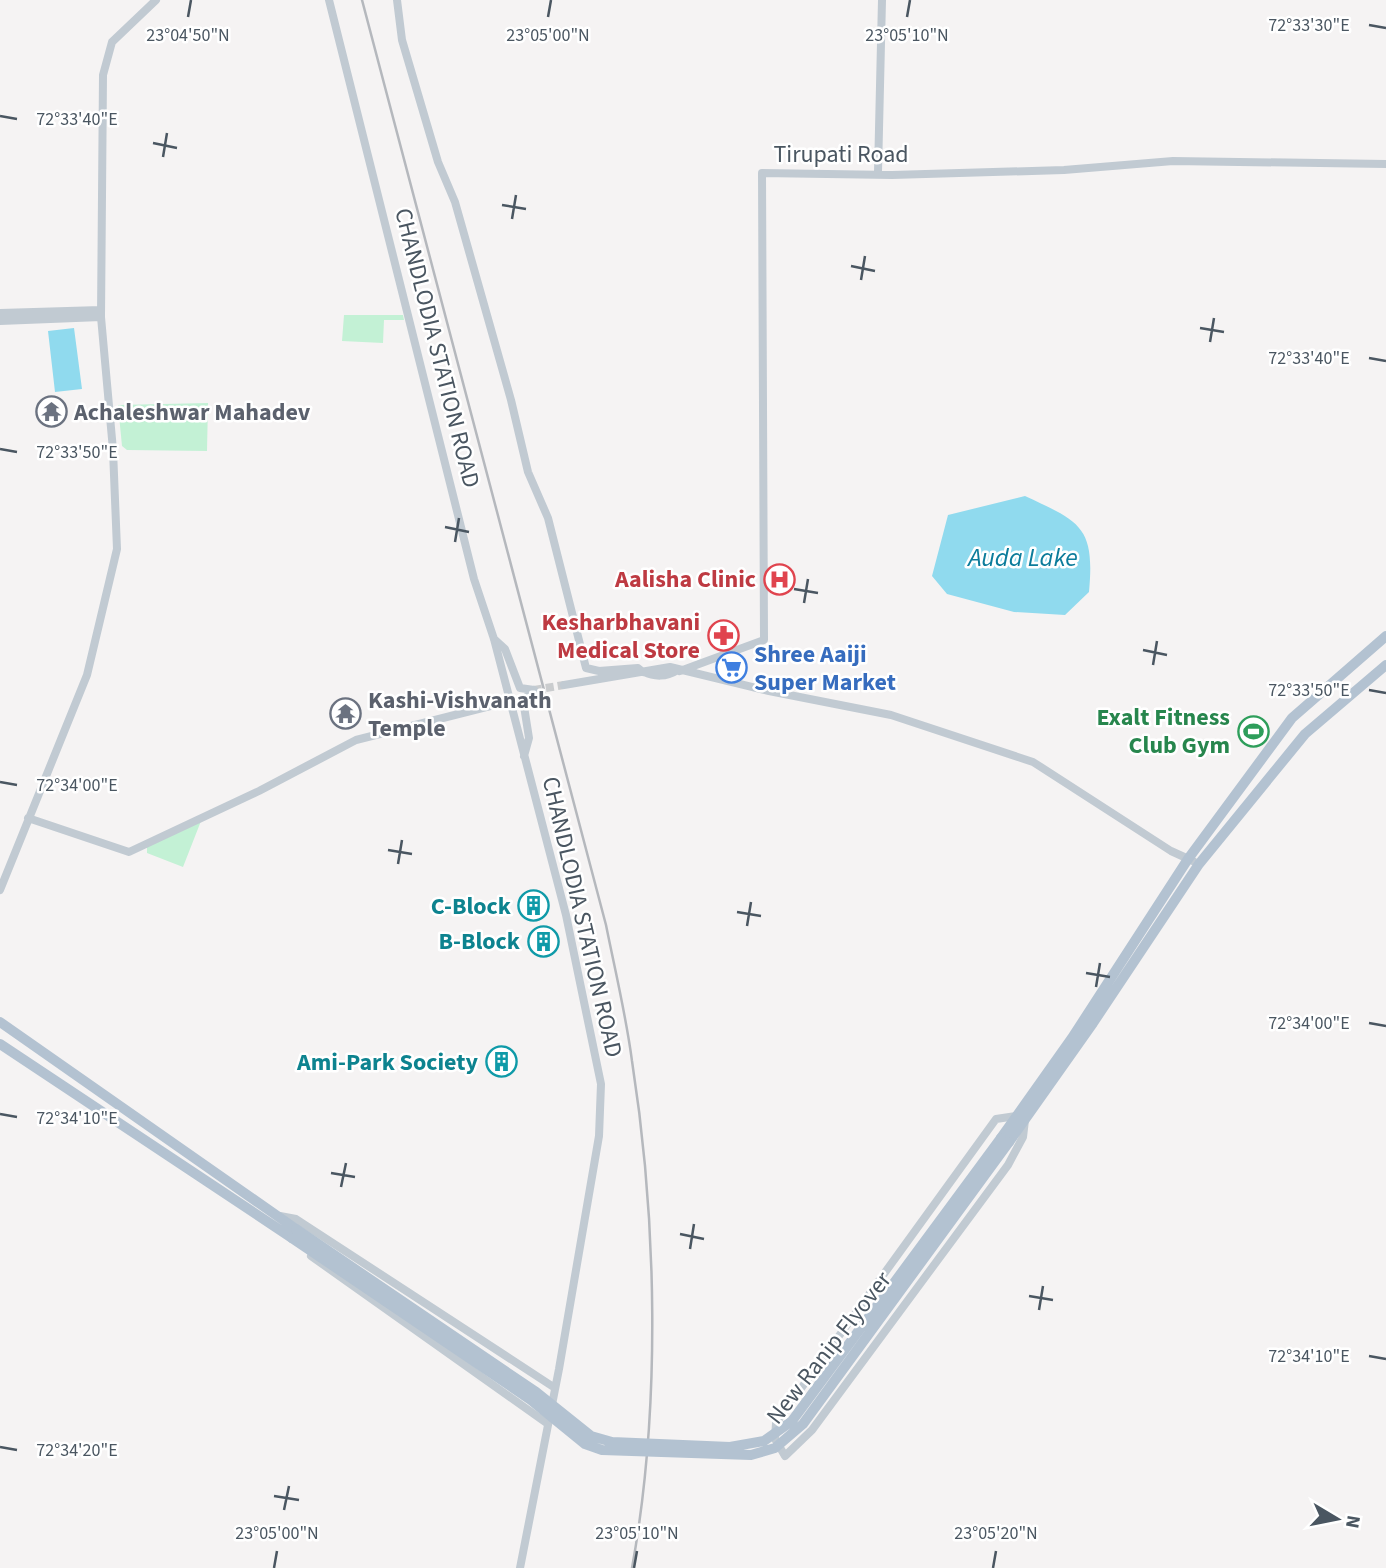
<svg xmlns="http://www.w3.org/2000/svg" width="1386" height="1568" font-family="'Source Sans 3',sans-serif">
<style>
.green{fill:#c3f1d5}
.water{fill:#90daee}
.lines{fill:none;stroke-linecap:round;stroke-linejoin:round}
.minor-tunnel{stroke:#caccce;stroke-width:8;stroke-dasharray:8 4;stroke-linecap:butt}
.minor{stroke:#c1cad2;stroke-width:8}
.major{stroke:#b3c2d1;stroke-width:10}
.rail{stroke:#b5b8bd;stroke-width:2.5}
.major-bridge{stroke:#b3c2d1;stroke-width:10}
.ticks{fill:none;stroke:#4a5661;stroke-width:2.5}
.labels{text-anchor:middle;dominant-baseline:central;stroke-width:5;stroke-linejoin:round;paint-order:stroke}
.street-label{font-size:24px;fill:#4a5661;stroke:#fff}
.worship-label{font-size:24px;font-weight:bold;fill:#5b616d;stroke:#fff;text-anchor:start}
.health-label{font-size:24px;font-weight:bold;fill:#be3a42;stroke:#fff;text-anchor:end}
.shop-label{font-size:24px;font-weight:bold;fill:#366cbe;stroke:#fff;text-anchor:start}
.leisure-label{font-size:24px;font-weight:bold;fill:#27864d;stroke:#fff;text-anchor:end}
.culture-label{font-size:24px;font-weight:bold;fill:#0d838f;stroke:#fff;text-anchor:end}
.water-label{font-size:26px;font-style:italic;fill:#0c7c9b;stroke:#fff}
.ticks-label{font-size:18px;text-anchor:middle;fill:#4a5661;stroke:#fff;stroke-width:5;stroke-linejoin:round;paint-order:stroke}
</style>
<rect width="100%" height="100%" fill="#f5f3f3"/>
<!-- green -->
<path class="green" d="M344,315H403L404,320H384L383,343L342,341Z
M208,403L207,451L127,450L122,446L118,405Z
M201,821L183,867L147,853V847Z"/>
<!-- water -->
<path class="water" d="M74,328L82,389L55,392L48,331Z
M1025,496C1081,522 1095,527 1089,592L1065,615L1014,612L947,594L932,576L948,515Z"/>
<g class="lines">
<!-- minor-tunnel -->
<path class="minor-tunnel" d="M534,690L564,685"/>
<!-- minor -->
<path class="minor" d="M329,0L474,579L494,639L566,915L601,1084L599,1136L559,1369L520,1568
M397,0L402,40L438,162L455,202L511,400L528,472L548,518L586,668L599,671L638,668L643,672
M878,172L882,0
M0,313L101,310
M0,321L101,317
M494,639L505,649L520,688L534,690
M680,671L764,640L762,173L892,175L1064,170L1173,161L1386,164
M644,672C654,677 667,677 676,671
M564,685L670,667L769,691L891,715L1033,762L1171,851L1193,861
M524,756L529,738L523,700L534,690
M28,818L129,852L259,791L356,740L510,701
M0,890L87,675L117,549L113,450L101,317L103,75L112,42L156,0
M1016,1116L996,1119L776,1423L775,1439L785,1456L812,1430L1008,1165L1023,1137L1025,1120
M280,1216L296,1219L555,1388
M311,1256L548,1424"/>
<!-- major -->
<path class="major" d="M0,1022L296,1229
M0,1044L292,1238
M1001,1138L1072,1038L1188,859L1292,718L1386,636
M1009,1142L1093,1023L1199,864L1305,734L1386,665"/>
<!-- rail -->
<path class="rail" d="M362,0L606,925C615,970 626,1015 632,1061C657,1221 661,1408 632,1568"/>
<!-- major-bridge -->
<path class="major-bridge" d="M296,1229L536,1392L591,1436L612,1442L730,1447L764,1441L792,1421L1001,1138
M292,1238L531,1400L585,1444L602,1450L751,1455L775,1448L803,1424L1009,1142"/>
</g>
<!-- ticks -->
<path class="ticks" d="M188,17L191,0M548,17L551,0M907,17L910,0M1369,25L1386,28M0,116L17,119M153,143L177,148M163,157L167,133M502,205L526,209M512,219L516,195M851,266L875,271M861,280L865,256M1200,328L1224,332M1210,342L1214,318M1369,358L1386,361M0,449L17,452M445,527L469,532M455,542L459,518M794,589L818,593M804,603L808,579M1143,650L1167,655M1153,665L1157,641M1369,690L1386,693M0,782L17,785M388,850L412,854M398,864L402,840M737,912L761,916M747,926L751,902M1086,973L1110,977M1096,987L1100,963M1369,1023L1386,1026M0,1114L17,1117M331,1173L355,1177M341,1187L346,1163M680,1234L704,1239M690,1249L694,1224M1029,1296L1053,1300M1039,1310L1043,1286M1369,1356L1386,1359M0,1447L17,1450M274,1496L299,1500M284,1510L289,1486M274,1568L277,1551M634,1568L637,1551M993,1568L996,1551"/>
<!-- icons -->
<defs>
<symbol id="temple-ring" viewBox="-11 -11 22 22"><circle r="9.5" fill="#fff" stroke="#6b7280" stroke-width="1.5"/><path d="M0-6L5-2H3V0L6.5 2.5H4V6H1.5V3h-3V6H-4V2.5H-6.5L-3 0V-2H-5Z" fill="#6b7280"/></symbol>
<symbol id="hospital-ring" viewBox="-11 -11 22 22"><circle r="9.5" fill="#fff" stroke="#e0444e" stroke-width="1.5"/><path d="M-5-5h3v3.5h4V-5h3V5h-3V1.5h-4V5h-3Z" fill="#e0444e"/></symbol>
<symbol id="pharmacy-ring" viewBox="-11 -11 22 22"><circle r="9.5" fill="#fff" stroke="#e0444e" stroke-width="1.5"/><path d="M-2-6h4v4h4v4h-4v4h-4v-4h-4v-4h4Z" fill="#e0444e"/></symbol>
<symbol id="supermarket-ring" viewBox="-11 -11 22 22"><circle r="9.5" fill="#fff" stroke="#3f7fe0" stroke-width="1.5"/><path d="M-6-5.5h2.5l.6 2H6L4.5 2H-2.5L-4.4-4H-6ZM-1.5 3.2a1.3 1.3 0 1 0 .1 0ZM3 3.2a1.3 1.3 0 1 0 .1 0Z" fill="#3f7fe0"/></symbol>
<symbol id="stadium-ring" viewBox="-11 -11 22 22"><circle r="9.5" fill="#fff" stroke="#2e9e5b" stroke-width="1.5"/><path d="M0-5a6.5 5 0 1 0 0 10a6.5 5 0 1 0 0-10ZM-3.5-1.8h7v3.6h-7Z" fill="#2e9e5b"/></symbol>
<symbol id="building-ring" viewBox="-11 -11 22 22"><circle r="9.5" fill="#fff" stroke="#0f9aa8" stroke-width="1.5"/><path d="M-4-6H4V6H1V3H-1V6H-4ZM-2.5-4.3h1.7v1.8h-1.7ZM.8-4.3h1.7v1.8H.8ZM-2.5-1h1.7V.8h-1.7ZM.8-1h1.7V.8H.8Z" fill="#0f9aa8"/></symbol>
</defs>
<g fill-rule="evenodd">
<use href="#temple-ring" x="34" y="394" width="35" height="35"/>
<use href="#hospital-ring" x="762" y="562" width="35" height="35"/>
<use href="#pharmacy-ring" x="706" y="618" width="35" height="35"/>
<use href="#supermarket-ring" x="714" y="650" width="35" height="35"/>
<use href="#temple-ring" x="328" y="696" width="35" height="35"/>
<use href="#stadium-ring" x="1236" y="714" width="35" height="35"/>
<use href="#building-ring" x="516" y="888" width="35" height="35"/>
<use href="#building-ring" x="526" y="924" width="35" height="35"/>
<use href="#building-ring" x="484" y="1044" width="35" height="35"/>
</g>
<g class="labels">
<!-- street labels -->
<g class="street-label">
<text x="841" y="154">Tirupati Road</text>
<text transform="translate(437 348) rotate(76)">CHANDLODIA STATION ROAD</text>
<text transform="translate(582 917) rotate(77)">CHANDLODIA STATION ROAD</text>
<text transform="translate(829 1348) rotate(-52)">New Ranip Flyover</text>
</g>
<!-- worship labels -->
<g class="worship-label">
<text x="74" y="412">Achaleshwar Mahadev</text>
<text x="368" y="700">Kashi-Vishvanath<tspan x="368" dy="28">Temple</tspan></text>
</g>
<!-- health labels -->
<g class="health-label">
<text x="756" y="579">Aalisha Clinic</text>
<text x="700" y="622">Kesharbhavani<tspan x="700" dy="28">Medical Store</tspan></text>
</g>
<!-- shop labels -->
<g class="shop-label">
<text x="754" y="654">Shree Aaiji<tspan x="754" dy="28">Super Market</tspan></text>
</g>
<!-- leisure labels -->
<g class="leisure-label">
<text x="1230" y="717">Exalt Fitness<tspan x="1230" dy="28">Club Gym</tspan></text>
</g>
<!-- culture labels -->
<g class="culture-label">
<text x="511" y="906">C-Block</text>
<text x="520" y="941">B-Block</text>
<text x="478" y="1062">Ami-Park Society</text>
</g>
<!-- water labels -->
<g class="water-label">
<text x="1023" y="557">Auda Lake</text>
</g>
</g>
<g class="ticks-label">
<text x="1309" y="31">72°33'30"E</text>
<text x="188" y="41">23°04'50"N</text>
<text x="548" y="41">23°05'00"N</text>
<text x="907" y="41">23°05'10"N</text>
<text x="77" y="125">72°33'40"E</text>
<text x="1309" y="364">72°33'40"E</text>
<text x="77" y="458">72°33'50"E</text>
<text x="1309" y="696">72°33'50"E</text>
<text x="77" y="791">72°34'00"E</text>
<text x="1309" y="1029">72°34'00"E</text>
<text x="77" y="1124">72°34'10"E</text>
<text x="1309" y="1362">72°34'10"E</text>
<text x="77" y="1456">72°34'20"E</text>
<text x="277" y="1539">23°05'00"N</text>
<text x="637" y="1539">23°05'10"N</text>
<text x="996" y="1539">23°05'20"N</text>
</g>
<!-- north arrow -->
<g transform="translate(1337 1519) rotate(100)" stroke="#ffffff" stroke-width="5" paint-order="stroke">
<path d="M0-5L12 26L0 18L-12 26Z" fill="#4a5661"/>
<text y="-10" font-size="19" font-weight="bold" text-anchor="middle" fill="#4a5661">N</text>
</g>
</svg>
